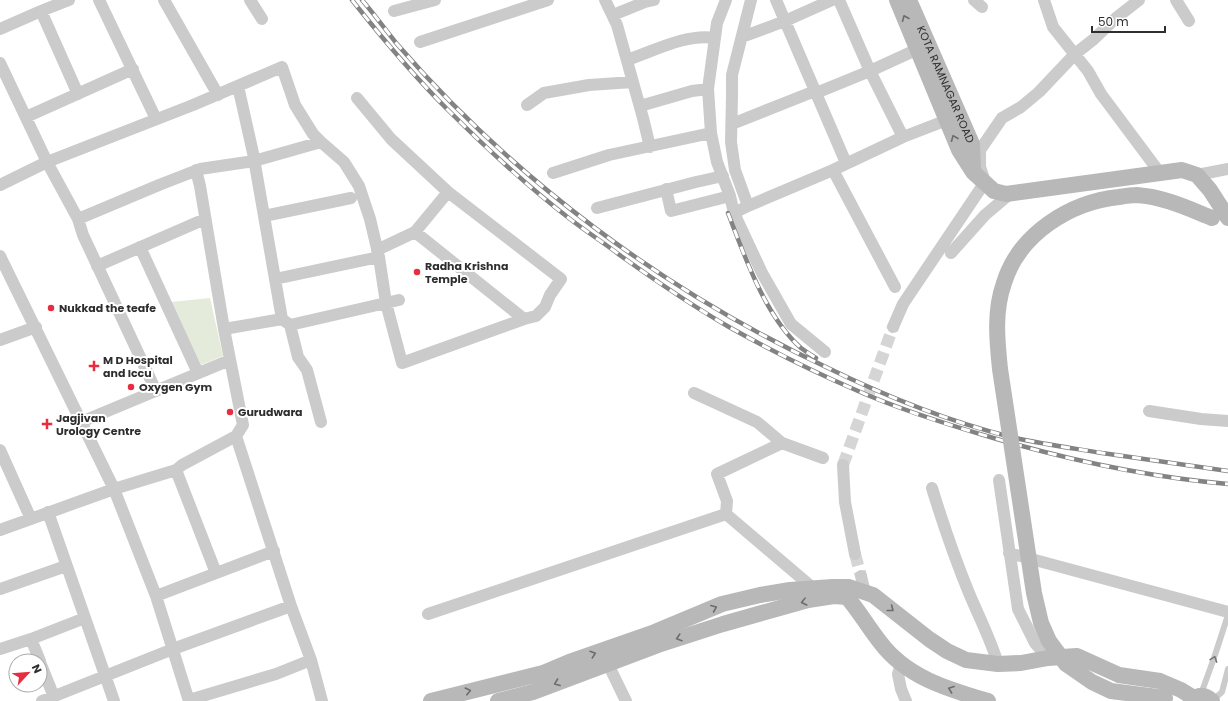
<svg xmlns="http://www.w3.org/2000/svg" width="1228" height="701" font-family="Poppins,sans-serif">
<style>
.green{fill:#e4ebdb}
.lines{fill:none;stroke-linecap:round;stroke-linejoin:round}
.street-tunnel{stroke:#d5d5d5;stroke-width:12;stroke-dasharray:12 6;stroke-linecap:butt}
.lane{stroke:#cbcbcb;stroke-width:6}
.street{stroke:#cbcbcb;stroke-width:12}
.secondary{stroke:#b8b8b8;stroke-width:16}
.rail-casing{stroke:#838383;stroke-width:4.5}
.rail{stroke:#fff;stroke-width:3;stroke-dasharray:9;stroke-linecap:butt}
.secondary-bridge{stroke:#b8b8b8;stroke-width:16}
.oneway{stroke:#6c6c6c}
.oneway2{stroke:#757575}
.poi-dot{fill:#e72d3e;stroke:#fff;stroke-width:1.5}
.labels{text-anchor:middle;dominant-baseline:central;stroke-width:4;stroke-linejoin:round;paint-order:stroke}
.street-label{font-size:11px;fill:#2e2e2e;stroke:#fff}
.poi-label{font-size:11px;font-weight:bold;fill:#2e2e2e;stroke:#fff;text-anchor:start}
</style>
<rect width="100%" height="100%" fill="#fff"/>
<!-- green -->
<path class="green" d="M210,298L223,356L201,365L171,302Z"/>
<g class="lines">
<!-- street-tunnel -->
<path class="street-tunnel" d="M843,465L893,327
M855,554L861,576"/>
<!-- lane -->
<path class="lane" d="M1201,694L1214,658L1228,615
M1213,700L1222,692L1228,669"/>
<!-- street -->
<path class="street" d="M69,0L41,11L78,94
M99,0L156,119
M164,0L218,95
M250,0L262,19
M605,0L617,25L643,118L650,147
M726,0L717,23L708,89L711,133L717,162L730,196L734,213L762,273L791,324L825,352
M776,0L846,163
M839,0L870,71L903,137
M974,0L982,7
M1044,0L1053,27L1088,71L1101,94L1160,173
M1176,0L1189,21
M394,11L435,0
M613,15L645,2L654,0
M0,29L41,11
M742,37L785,21L832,0
M420,42L548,0
M627,60C654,51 687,33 715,38
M0,63L47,162L78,219L83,235L156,391
M238,86L253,153L282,319L290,325L399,300
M357,98L391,139L448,192L561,279L550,295L545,307L536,316L524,319
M527,105L544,93L589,85L633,82
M640,106L692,91L708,89
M26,117L133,69
M732,124L815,91H821L870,71L918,49
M833,170L895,287
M553,173L609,155L711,133
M1197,175L1228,169
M0,185L47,162L193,105L282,67L295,105L313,134L321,142L344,162L359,186L370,219L379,257L386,303L402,363L524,319L415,232L377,250
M666,189L671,211L730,196
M748,206L735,170L731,142L732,96V75L751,0
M597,208L696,182L723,176
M734,213L748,206L833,170L903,137L947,120
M264,216L351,198
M78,219L159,185L200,169L254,161L321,142
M415,232L448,192
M140,247L198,373
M951,253L985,215L1011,193
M0,256L114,489L156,596L189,701
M97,266L205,219
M275,279L379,257
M290,325L298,357L307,370L321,422
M893,327L903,304L985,182L980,167V150L1002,118L1021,107L1039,92L1075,54L1094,39L1116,18L1139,0
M224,329L282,319
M0,340L36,327
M694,393L757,422L782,443L823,458
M1149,411L1201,419L1228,421
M81,422L230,360
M782,443L717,474L727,501L726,514L813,588
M0,450L31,519
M843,465L845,502L855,554
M176,470L216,573
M999,480L1018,609L1035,643L1048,658
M932,488C943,524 955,559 969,593C979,617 991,640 998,664
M48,512L114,701
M0,530L114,489L176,470L182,465L236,436
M1009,553L1228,612
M861,576L865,593
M0,589L66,566
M156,596L274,551
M291,606L311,660L322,701
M428,614L726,514
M31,639L40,661
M0,649L31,639L85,618
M40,662L54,697
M608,664L626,701
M901,664L898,674L901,689L906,701
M189,700L276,674L311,660
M42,701L173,649L291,606L236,436L243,425L224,329L200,186L196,170"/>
<!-- secondary -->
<g class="secondary">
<path d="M897,0L959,150L973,172L994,191L1006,194L1182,170L1197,175L1210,190L1228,218"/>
<path id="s1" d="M909,0L972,144L973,170"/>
<path d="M431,701L543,673L569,662L655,632L722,604L760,595L790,590L833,587H849L873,595L929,639L947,651L966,660L998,664L1021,663L1048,658L1077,656L1119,675L1160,681L1181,690L1194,698"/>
<path d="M498,701L533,692L658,645L723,624L808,600L834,596L847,597C859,611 868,627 880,642C906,677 947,689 988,701"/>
<path d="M1191,701C1198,694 1205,694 1212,701"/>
</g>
<defs>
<path id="rail" d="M352,0C382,38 413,75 447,109C486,148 527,186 570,219C587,232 604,243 621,256C656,281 691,305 729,327C770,350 814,372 858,391C901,410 946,424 990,437C1068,460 1147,477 1228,484
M362,0C374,14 385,29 397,44C515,180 663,290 826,367C885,396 947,421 1011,437C1041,444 1072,448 1102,453C1144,459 1186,465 1228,471
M728,213C745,257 765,316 801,348C805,351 811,355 816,358"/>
</defs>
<!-- rail casing -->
<use href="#rail" class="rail-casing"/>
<!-- rail -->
<use href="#rail" class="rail"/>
<!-- secondary-bridge -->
<path class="secondary-bridge" d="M1165,698L1111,691L1092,682L1066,664L1049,641L1041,623L1034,593L1000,369C997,340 994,311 1004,283C1019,234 1070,202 1119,197C1125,196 1131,195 1137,195C1164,197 1187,208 1212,218"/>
</g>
<!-- one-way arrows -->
<defs><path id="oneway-chevron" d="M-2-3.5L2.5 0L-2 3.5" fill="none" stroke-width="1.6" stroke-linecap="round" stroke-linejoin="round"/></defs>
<g class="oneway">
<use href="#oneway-chevron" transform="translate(905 18) rotate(-113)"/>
<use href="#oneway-chevron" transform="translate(954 138) rotate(-112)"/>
<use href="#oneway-chevron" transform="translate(804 602) rotate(166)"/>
<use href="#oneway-chevron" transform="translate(714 608) rotate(-23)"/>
<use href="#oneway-chevron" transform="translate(891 609) rotate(38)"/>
<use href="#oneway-chevron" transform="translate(679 638) rotate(162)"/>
<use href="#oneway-chevron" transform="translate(593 654) rotate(-19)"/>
<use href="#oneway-chevron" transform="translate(557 683) rotate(159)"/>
<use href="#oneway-chevron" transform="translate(951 689) rotate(-160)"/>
<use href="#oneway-chevron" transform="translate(468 691) rotate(-13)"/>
</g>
<use class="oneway2" href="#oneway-chevron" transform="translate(1214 659) rotate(-70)"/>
<!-- markers -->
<g class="poi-dot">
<circle cx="417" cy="272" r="4"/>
<circle cx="51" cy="308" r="4"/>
<path d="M92 360h4v4h4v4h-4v4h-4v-4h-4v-4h4z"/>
<circle cx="131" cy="387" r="4"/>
<circle cx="230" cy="412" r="4"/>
<path d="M45 418h4v4h4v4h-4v4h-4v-4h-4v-4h4z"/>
</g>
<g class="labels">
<!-- street labels -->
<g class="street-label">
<text stroke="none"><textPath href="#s1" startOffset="92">KOTA RAMNAGAR ROAD</textPath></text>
</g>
<!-- poi labels -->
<g class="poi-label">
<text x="425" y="266">Radha Krishna<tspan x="425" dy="13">Temple</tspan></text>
<text x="59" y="308">Nukkad the teafe</text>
<text x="103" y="360">M D Hospital<tspan x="103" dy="13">and Iccu</tspan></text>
<text x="139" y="387">Oxygen Gym</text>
<text x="238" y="412">Gurudwara</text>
<text x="56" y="418">Jagjivan<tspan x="56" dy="13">Urology Centre</tspan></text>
</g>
</g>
<!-- north arrow -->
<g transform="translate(28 673) rotate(64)"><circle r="19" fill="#ffffff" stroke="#ababab"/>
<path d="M0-3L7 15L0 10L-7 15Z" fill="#e72d3e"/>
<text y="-6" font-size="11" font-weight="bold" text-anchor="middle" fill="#2e2e2e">N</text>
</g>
<!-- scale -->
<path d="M1092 26v6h73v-6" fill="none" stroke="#2e2e2e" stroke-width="2"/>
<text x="1098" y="26" font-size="12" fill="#2e2e2e" stroke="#ffffff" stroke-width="3" paint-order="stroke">50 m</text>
</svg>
